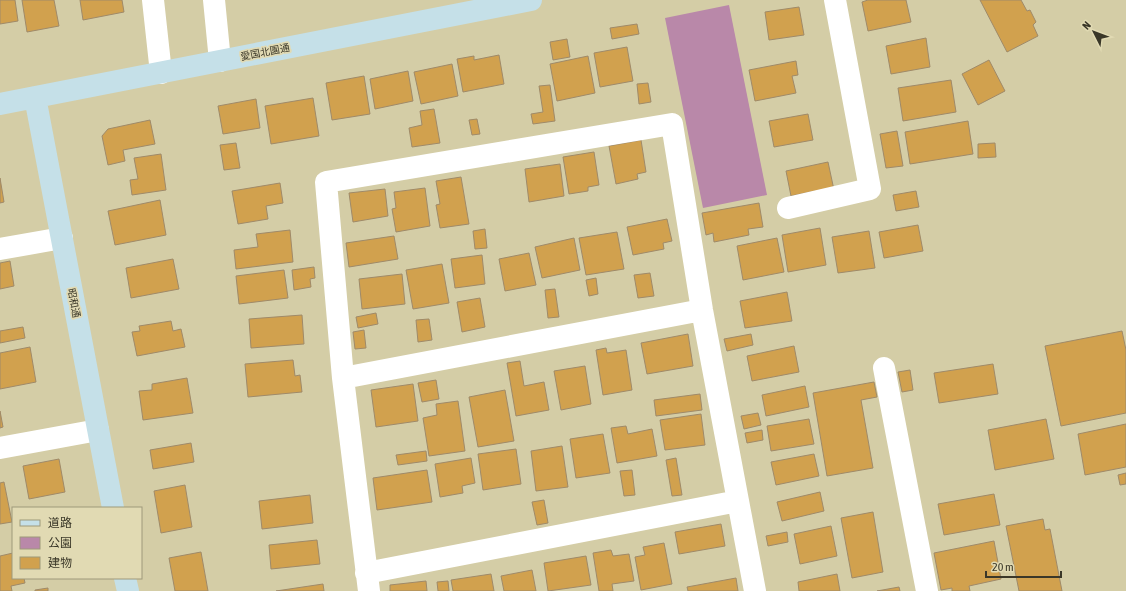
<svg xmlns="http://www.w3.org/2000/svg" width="1126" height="591" font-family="'Asap Condensed','Noto Sans JP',sans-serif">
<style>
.green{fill:#b988a9}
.building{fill:#d1a14e;stroke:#9f8a69}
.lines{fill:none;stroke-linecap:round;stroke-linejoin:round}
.street{stroke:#fff;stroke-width:22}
.secondary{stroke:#c5e0e8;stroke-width:22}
.labels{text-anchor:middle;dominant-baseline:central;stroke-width:3.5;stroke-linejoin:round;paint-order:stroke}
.street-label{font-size:10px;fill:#3a3728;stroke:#e1dab3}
</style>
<rect width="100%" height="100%" fill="#d4cda6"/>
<!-- green -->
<path class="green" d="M729,5L767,195L703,208L665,18Z"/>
<!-- building -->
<path class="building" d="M0,0H15L18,21L0,24Z
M22,0H54L59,26L27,32Z
M80,0H122L124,12L83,20Z
M868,0H906L911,22L868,31L862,2Z
M980,0H1021L1027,11L1030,10L1036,22L1033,25L1038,36L1007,52Z
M799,7L804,35L769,40L765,12Z
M637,24L639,34L612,39L610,28Z
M926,38L930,67L891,74L886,46Z
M567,39L570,57L553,60L550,42Z
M627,47L633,81L600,87L594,53Z
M499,55L504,84L463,92L457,59L474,56V60Z
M588,56L595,93L557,101L550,64Z
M989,60L1005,91L978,105L962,74Z
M796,61L798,75L792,76L796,93L755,101L749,70Z
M452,64L458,96L421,104L414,72Z
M408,71L413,101L375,109L370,79Z
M364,76L370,114L332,120L326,83Z
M951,80L956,112L903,121L898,88Z
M648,83L651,102L639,104L637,84Z
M550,85L555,121L533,124L531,114L543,112L539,86Z
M313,98L319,136L271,144L265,106Z
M256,99L260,128L223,134L218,106Z
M434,109L440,143L412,147L409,128L422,125L420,111Z
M808,114L813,140L774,147L769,121Z
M477,119L480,134L472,135L469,120Z
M150,120L155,144L123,150L125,161L108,165L102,136L108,129Z
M968,121L973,154L910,164L905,132Z
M897,131L903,166L886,168L880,134Z
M641,140L646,172L637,174L638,179L616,184L609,146Z
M236,143L240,168L224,170L220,145Z
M995,143L996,157L978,158V144Z
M594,152L599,185L588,187V191L569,194L563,157Z
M161,154L166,190L132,195L130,180L138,179L134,158Z
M828,162L834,190L815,194V191L791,196L786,171Z
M560,164L564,196L529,202L525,169Z
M461,177L469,224L440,228L436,205L440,204L436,181Z
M0,178L4,202L0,203Z
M280,183L283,203L266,206L268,219L238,224L232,191Z
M425,188L430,226L396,232L392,209L396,208L394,192Z
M385,189L388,216L353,222L349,193Z
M916,191L919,207L896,211L893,195Z
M160,200L166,235L115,245L108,211Z
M759,203L763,227L748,229L749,235L714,242L713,233L706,235L702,213Z
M667,219L672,241L663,243L664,249L633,255L627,227Z
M918,225L923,251L884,258L879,232Z
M820,228L826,265L788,272L782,235Z
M485,229L487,248L475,249L473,231Z
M290,230L293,262L236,269L234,250L258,247L256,234Z
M869,231L875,268L838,273L832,237Z
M617,232L624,269L586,275L579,238Z
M394,236L398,259L349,267L346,243Z
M574,238L580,270L542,278L535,247Z
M777,238L784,272L743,280L737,246Z
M529,253L536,285L505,291L499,259Z
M482,255L485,284L455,288L451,259Z
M173,259L179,289L131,298L126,268Z
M10,261L14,286L0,289V263Z
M442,264L449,303L413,309L406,270Z
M314,267L315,278L310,279L311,287L294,290L292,270Z
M284,270L288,298L239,304L236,276Z
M650,273L654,296L638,298L634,275Z
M402,274L405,304L362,309L359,279Z
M596,278L598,294L589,296L586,280Z
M555,289L559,317L548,318L545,290Z
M787,292L792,321L745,328L740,301Z
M480,298L485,327L462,332L457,302Z
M376,313L378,324L358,328L356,317Z
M302,315L304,344L251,348L249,319Z
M429,319L432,340L418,342L416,320Z
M171,321L173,331L181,329L185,347L137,356L132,332L140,331L139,326Z
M23,327L25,338L0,343V331Z
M364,330L366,348L355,349L353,332Z
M1122,331L1126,350V413L1061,426L1045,346Z
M688,334L693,366L647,374L641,343Z
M751,334L753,345L727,351L724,339Z
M794,346L799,372L752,381L747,356Z
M30,347L36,382L0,389V353Z
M606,348L607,353L626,350L632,390L603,395L596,350Z
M293,360L295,376L300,375L302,392L248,397L245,364Z
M520,361L524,386L544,382L549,410L516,416L507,363Z
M993,364L998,394L939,403L934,373Z
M585,366L591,404L561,410L554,371Z
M910,370L913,390L902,392L898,372Z
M187,378L193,413L143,420L139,391L152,390V384Z
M436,380L439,399L422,402L418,383Z
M874,382L877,397L861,400L873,468L827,476L813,393Z
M413,384L418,421L376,427L371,390Z
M805,386L809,407L766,416L762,395Z
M505,390L514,441L478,447L469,397Z
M700,394L702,410L656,416L654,400Z
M458,401L465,451L429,456L423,418L437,415L436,404Z
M0,411L3,427L0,428Z
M758,413L761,425L744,429L741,416Z
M701,414L705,445L665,450L660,420Z
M809,419L814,444L771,451L767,426Z
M1046,419L1054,459L995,470L988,430Z
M1126,424V467L1085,475L1078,434Z
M626,426L628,434L652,429L657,456L617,463L611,428Z
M762,430L763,440L747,443L745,433Z
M603,434L610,473L576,478L570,439Z
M191,443L194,462L153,469L150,450Z
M562,446L568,487L536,491L531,451Z
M516,449L521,484L483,490L478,454Z
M426,451L427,461L398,465L396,455Z
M814,454L819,476L776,485L771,462Z
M471,458L475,483L462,486L463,493L440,497L435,464Z
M676,458L682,495L672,496L666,460Z
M59,459L65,492L29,499L23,466Z
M427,470L432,502L377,510L373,478Z
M632,470L635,495L624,496L620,471Z
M1126,473V484L1120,485L1118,475Z
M4,482L12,522L0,524V483Z
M185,485L192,527L161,533L154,491Z
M820,492L824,511L782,521L777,502Z
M994,494L1000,525L944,535L938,504Z
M310,495L313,523L262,529L259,501Z
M544,500L548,523L537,525L532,502Z
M873,512L883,572L852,578L841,518Z
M1043,519L1045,530L1050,529L1062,591H1019L1006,526Z
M721,524L725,546L679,554L675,532Z
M831,526L837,556L800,564L794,534Z
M787,532L788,542L768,546L766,536Z
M317,540L320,564L271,569L269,545Z
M994,541L1001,579L969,586L970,591H952V588L941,590L934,553Z
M664,543L672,584L641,590L635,557L645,555L643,547Z
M611,550L613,556L629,554L634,581L612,584L613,591H599L593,553Z
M201,552L208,591H175L169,558Z
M13,553V578H24L25,583L11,586L12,591H0V556Z
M586,556L591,585L548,591L544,563Z
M532,570L536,591H504L501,576Z
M491,574L494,591H453L451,580Z
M837,574L840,591H799L798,582Z
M736,578L738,591H688L687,587Z
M426,581L427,591H390V585Z
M448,581L449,591H438L437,582Z
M323,584L324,591H276Z
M899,587L900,591H877Z
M48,588V591H35V590Z"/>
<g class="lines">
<!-- street -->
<path class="street" d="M153,0L161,73
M214,0L220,61
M788,208L870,189L835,0
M0,249L62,238
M884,368L927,591
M343,378L702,310
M0,448L98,430
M366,573L738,501
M369,591L343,378L326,182L672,124L702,310L755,591"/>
<!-- secondary -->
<path class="secondary" d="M35,97L113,508
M0,104L531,0
M125,578L128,591"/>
</g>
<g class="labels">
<!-- street labels -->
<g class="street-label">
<text transform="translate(265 52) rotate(-11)">愛国北園通</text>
<text transform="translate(74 303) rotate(79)">昭和通</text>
</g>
</g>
<!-- legend -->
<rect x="12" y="507" width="130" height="72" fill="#e1dab3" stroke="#9e997b"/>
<rect x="20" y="520" width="20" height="6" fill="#c5e0e8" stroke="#9e997b"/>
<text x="48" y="527" font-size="12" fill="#3a3728">道路</text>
<rect x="20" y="537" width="20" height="12" fill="#b988a9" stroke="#9e997b"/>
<text x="48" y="547" font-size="12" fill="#3a3728">公園</text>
<rect x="20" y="557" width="20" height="12" fill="#d1a14e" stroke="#9e997b"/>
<text x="48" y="567" font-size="12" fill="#3a3728">建物</text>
<!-- north arrow -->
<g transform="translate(1094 32) rotate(312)" stroke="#e1dab3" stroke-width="3" paint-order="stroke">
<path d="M0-3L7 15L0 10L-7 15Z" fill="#3a3728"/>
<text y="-6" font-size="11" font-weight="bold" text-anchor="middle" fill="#3a3728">N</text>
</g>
<!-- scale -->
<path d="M986 571v6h75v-6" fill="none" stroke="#3a3728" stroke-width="2"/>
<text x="992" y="571" font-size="12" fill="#3a3728" stroke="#e1dab3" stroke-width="3" paint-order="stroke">20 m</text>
</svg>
